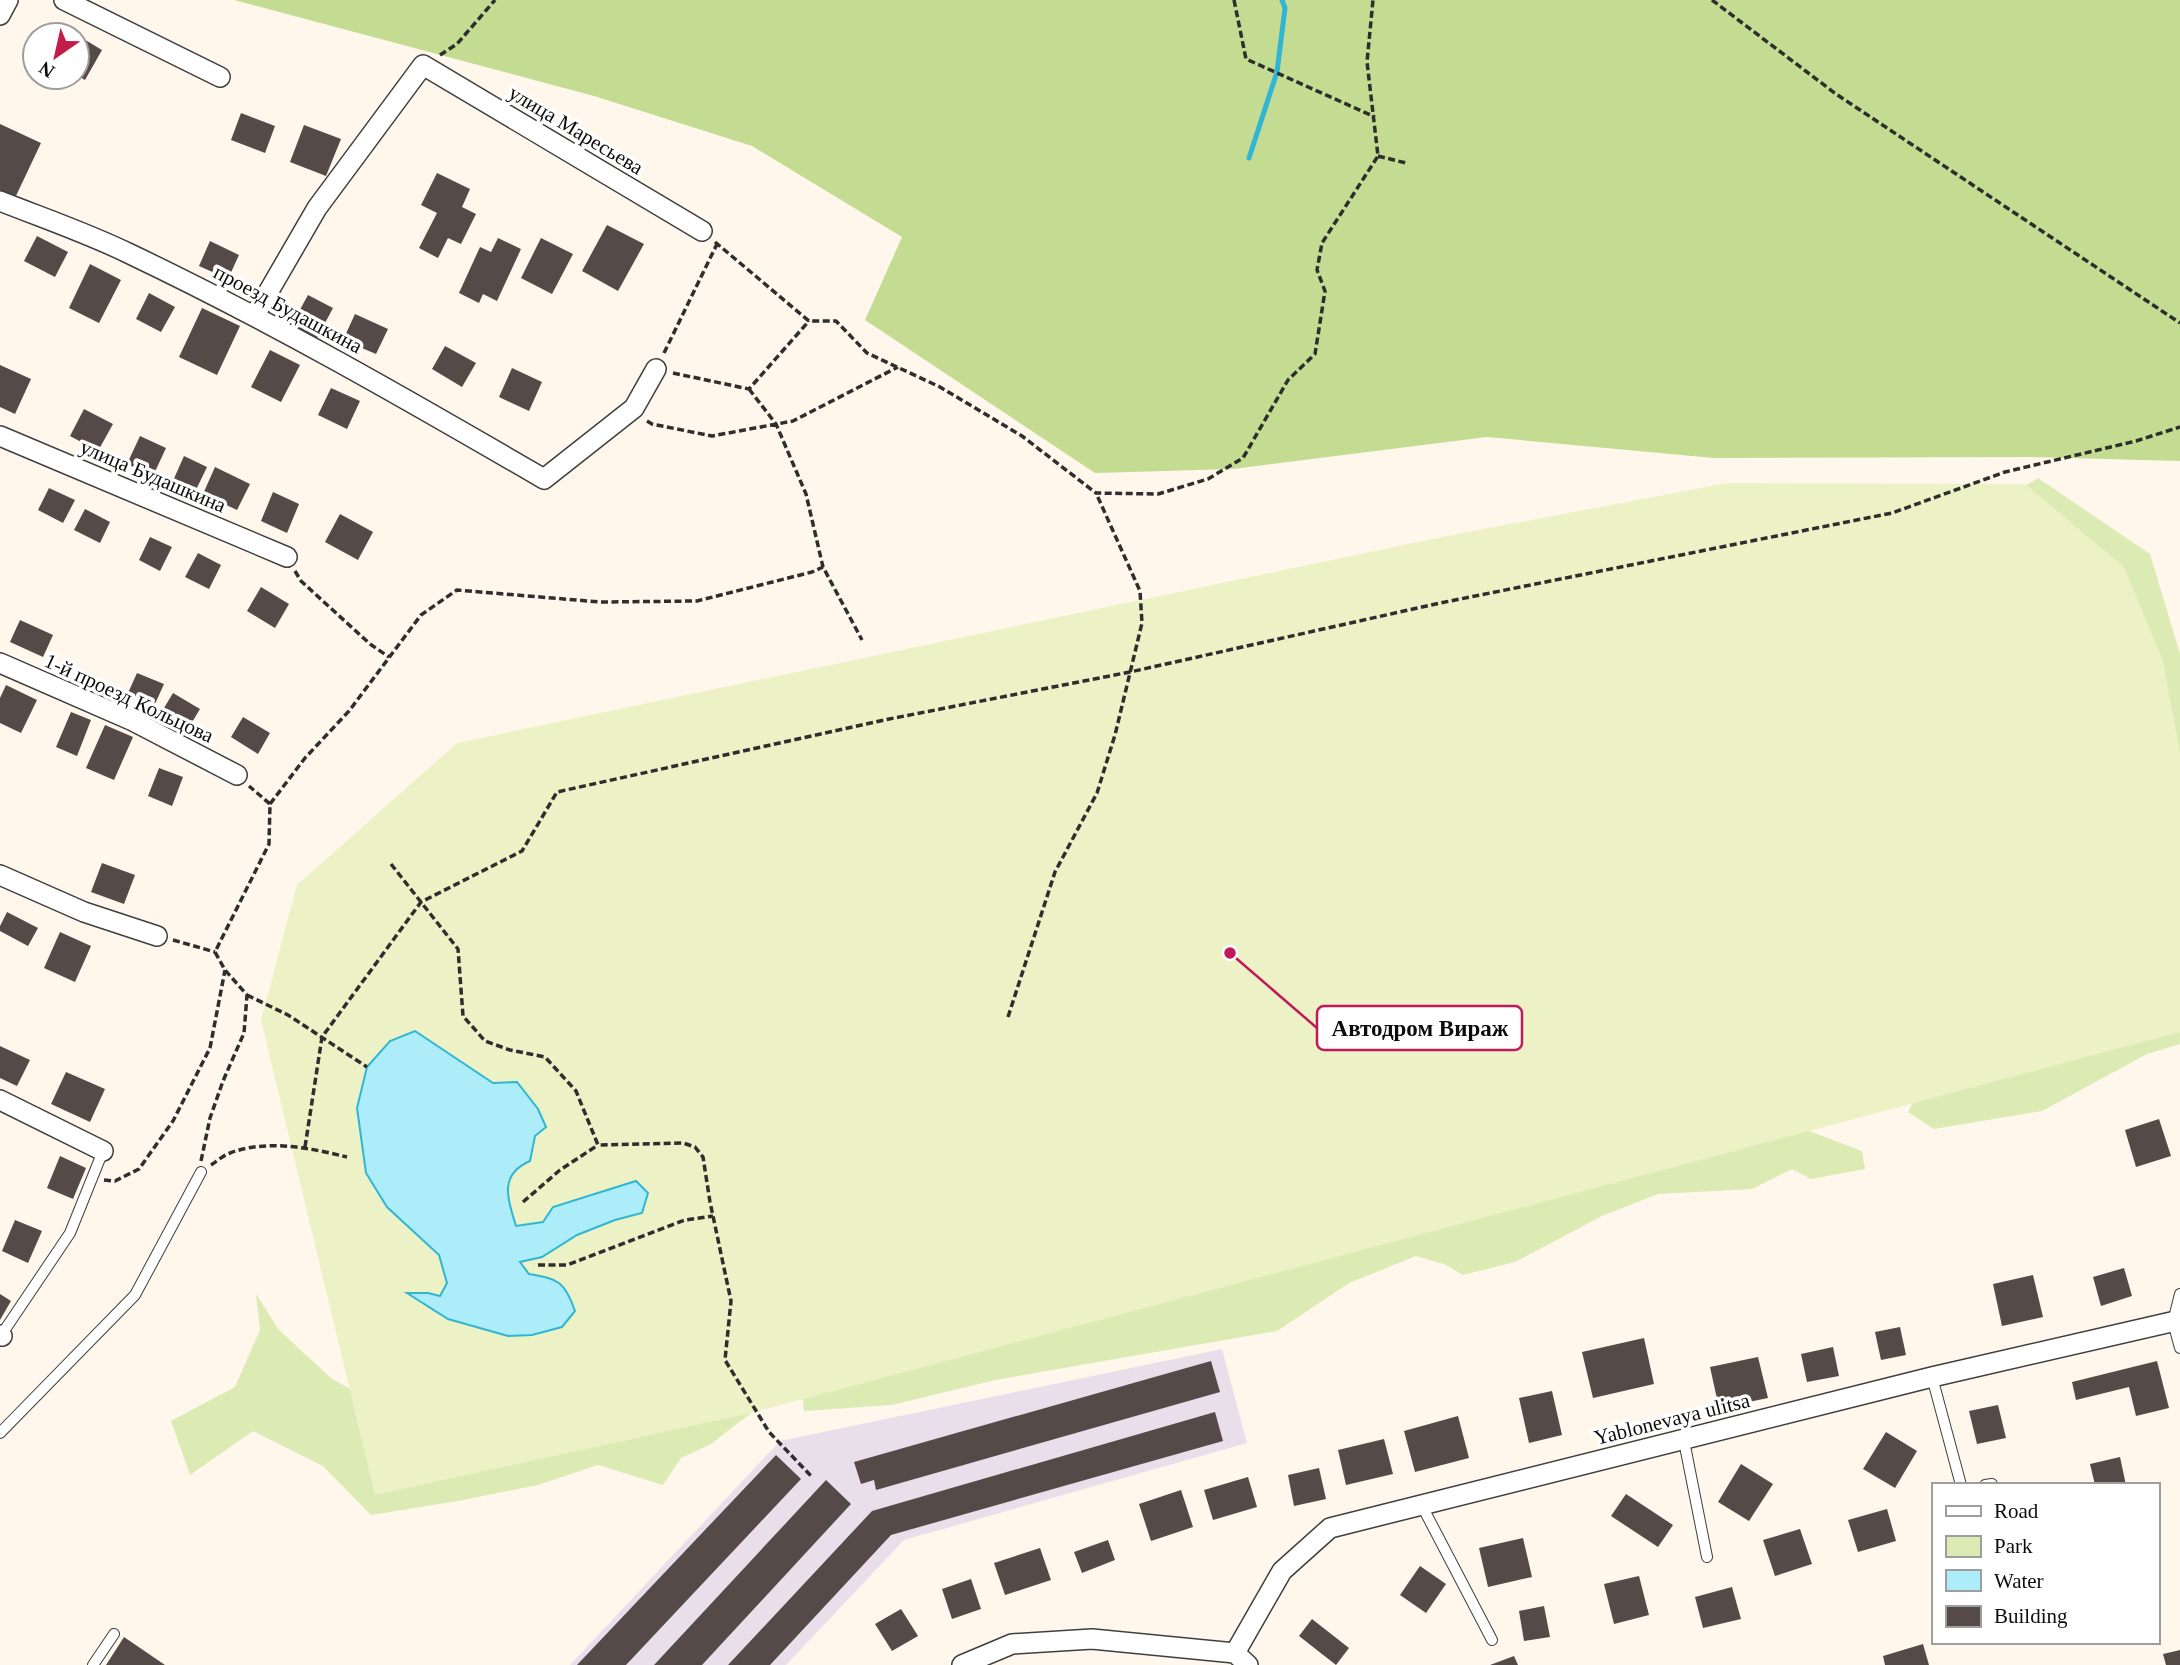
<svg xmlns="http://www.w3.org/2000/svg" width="2180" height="1665" font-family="'Times New Roman',serif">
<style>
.industrial{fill:#e8dfeb}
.green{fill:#dcebb3}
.forest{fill:#c3dc91}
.pitch{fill:#ecf2c5}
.water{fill:#adedf9;stroke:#30b6d4;stroke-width:2}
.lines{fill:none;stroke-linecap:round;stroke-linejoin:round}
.stream{stroke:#30b6d4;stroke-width:5}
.building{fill:#554a48}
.service-casing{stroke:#3f3f3f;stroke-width:12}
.minor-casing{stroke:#3f3f3f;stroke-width:22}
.path{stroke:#2e2e2e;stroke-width:3.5;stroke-dasharray:7 3.5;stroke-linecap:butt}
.service{stroke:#fff;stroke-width:10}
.minor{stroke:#fff;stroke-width:19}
.labels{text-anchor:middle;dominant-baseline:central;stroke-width:7;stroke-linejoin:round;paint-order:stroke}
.street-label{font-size:21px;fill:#0c0c0c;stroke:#fff}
.leader{fill:none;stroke:#c2185b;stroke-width:2.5}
.callout-dot{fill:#c2185b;stroke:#fff;stroke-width:2.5}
.callout{fill:#fff;stroke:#c2185b;stroke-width:2.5}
.callout-label{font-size:23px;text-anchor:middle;font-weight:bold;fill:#0c0c0c}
</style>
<rect width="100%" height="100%" fill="#fff7eb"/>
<!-- industrial -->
<path class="industrial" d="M1222,1349L1247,1443L904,1540L786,1665H570L780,1441Z"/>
<!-- green -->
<path class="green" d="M2038,478L2150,554L2180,654V1044L2147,1054L2042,1111L1934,1129L1908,1112L1928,1073L1992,507Z
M1809,1131L1862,1151L1865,1169L1811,1179L1792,1169L1752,1189L1658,1194L1602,1216L1515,1262L1463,1275L1444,1264L1416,1256L1349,1283L1277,1331L995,1380L892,1405L804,1411L801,1375L1718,1139Z
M256,1294L279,1330L331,1378L411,1423L751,1413L711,1444L681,1458L663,1485L598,1465L538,1485L458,1501L371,1515L323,1466L253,1431L190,1475L171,1421L235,1387L260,1330Z"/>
<!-- forest -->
<path class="forest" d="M234,0H2180V461L2032,457L1714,458L1487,437L1233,469L1095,473L865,320L902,237L752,146L594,96Z"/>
<!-- pitch -->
<path class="pitch" d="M1727,483L2025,484L2124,567L2163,661L2180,753V1032L751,1413L375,1495L261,1020L297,885L457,743L1442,537Z"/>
<!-- water -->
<path class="water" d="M415,1031L493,1083L517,1082L538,1109L546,1127L535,1136L530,1161C498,1175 508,1199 516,1226L543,1222L553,1207L636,1181L648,1193L642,1213L615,1220L577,1235L542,1257L520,1262L529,1274C559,1279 565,1282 575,1311L562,1327L532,1335L508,1336L448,1319L407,1293H428L440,1296L447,1283L439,1255L387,1207L366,1173L357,1108L367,1067L390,1041Z"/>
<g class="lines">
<!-- stream -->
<path class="stream" d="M1249,158L1277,72L1285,8L1282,0"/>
</g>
<!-- building -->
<path class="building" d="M77,35L102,50L85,80L77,75Z
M241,113L275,126L265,153L231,140Z
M0,124L41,143L15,198L0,191Z
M304,125L341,139L326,176L290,162Z
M437,173L470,189L462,207L476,214L461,244L448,238L438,258L419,248L437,213L421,205Z
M607,225L644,244L618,291L582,271Z
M37,236L68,252L55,277L24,261Z
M498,238L521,249L497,301L483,294L479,303L459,293L480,247L491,252Z
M541,238L573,254L552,294L521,278Z
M210,241L239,255L228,279L199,266Z
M90,264L121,280L99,323L69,308Z
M149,293L175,307L161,332L136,319Z
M308,295L333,308L316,340L291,326Z
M202,308L240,326L217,375L179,357Z
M355,314L388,329L376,354L343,340Z
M445,346L476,363L462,387L432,369Z
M270,350L300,365L281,402L251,387Z
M0,365L31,379L15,414L0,407Z
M512,368L542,382L529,411L499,397Z
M331,388L360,401L347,429L318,415Z
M84,409L113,424L98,451L70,436Z
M140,436L166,448L153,476L127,464Z
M184,456L207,467L194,494L172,483Z
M215,467L250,484L237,510L203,494Z
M49,488L75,500L63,523L38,510Z
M273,492L299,504L287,533L261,521Z
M85,509L110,522L100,543L74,530Z
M340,514L373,532L358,560L325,542Z
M150,537L172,547L160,571L139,560Z
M198,553L221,565L209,589L185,577Z
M261,587L289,604L275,628L247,611Z
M20,620L53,635L43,657L10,642Z
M137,673L164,684L155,704L128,693Z
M6,685L37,700L21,733L0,723V698Z
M173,693L200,709L188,729L161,713Z
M71,712L91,720L77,756L56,747Z
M243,717L270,733L258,754L231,737Z
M105,725L133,737L114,780L86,768Z
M159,768L183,777L172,806L148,796Z
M102,863L135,875L124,904L91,892Z
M7,912L38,928L28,946L0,931V926Z
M60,932L91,946L75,982L44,968Z
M0,1046L30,1060L17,1086L0,1078Z
M66,1072L105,1089L90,1122L51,1104Z
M2159,1119L2171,1156L2136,1167L2125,1130Z
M60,1156L86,1168L73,1199L47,1188Z
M15,1220L42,1231L28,1263L2,1251Z
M2124,1268L2132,1296L2101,1306L2093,1277Z
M2033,1275L2043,1317L2002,1326L1993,1284Z
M0,1294L11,1301L0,1320Z
M1900,1327L1906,1355L1881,1360L1875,1332Z
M1644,1338L1654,1384L1593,1398L1582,1352Z
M1833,1347L1839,1376L1807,1382L1801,1354Z
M1758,1357L1768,1398L1719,1408L1710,1367Z
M1211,1361L1220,1392L876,1490L874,1480L861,1484L854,1462Z
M2157,1361L2169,1408L2136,1416L2129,1387L2076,1400L2072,1382Z
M1552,1391L1562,1435L1529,1443L1519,1398Z
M1998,1405L2006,1438L1977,1444L1969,1411Z
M1215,1412L1223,1441L891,1535L770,1665H728L872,1511Z
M1458,1416L1469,1458L1415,1472L1404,1431Z
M1886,1432L1917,1451L1895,1488L1863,1469Z
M1384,1439L1393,1474L1346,1485L1338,1450Z
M776,1455L801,1479L626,1665H577Z
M2120,1457L2126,1485H2095L2090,1464Z
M1741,1464L1773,1484L1749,1521L1718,1502Z
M1319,1468L1326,1499L1294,1506L1288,1475Z
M1248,1477L1257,1507L1213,1520L1204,1490Z
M826,1480L851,1504L702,1665H654Z
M1181,1490L1193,1527L1151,1541L1139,1504Z
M1626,1494L1673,1525L1658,1547L1611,1516Z
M1887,1509L1896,1541L1858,1552L1848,1520Z
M1800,1529L1812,1564L1775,1576L1763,1540Z
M1523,1538L1532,1577L1488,1587L1479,1548Z
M1108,1540L1115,1560L1082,1573L1074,1552Z
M1040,1548L1051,1580L1005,1595L994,1563Z
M1420,1566L1446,1584L1426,1613L1400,1595Z
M1639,1576L1649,1615L1614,1624L1604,1584Z
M971,1579L981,1609L952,1619L942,1589Z
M1732,1587L1741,1619L1703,1628L1695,1597Z
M1544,1606L1550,1637L1524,1641L1519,1611Z
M901,1609L918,1636L892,1651L875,1624Z
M1312,1619L1349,1648L1336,1665L1299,1636Z
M124,1637L165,1665H106Z
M1923,1644L1929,1665H1885L1883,1656Z
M2180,1650V1665H2166L2163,1654Z
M1514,1656L1518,1665H1490Z"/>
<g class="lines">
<defs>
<path id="service" d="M2180,1294L2173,1322L2180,1348
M0,1337L70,1233L103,1151
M1932,1377L1961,1485
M0,1433L135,1295L201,1172
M1684,1441L1707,1557
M1985,1485L1992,1484
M1421,1504L1492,1640
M93,1665L114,1634"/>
<path id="minor" d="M64,0L220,77
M0,15L8,0
M0,201C43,218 87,233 128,253C271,321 408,400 544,479L634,408L656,369
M255,315L317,208L423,65L702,231
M0,436L287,557
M0,663L133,721L237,775
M0,875L84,912L157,936
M0,1100L103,1151
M0,1335L2,1336
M1235,1653L1282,1571L1330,1528L1932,1377L2180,1320
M1235,1653L1248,1665
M962,1665L1012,1644L1092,1639L1235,1653"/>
</defs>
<!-- service casing -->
<use href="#service" class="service-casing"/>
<!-- minor casing -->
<use href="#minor" class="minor-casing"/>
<!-- path -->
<path class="path" d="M1234,0L1246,59L1375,117
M1712,0L1836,94L2180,323
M440,55L457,44L495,0
M1378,156L1406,163
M715,242L809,321H836L867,353L940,387L1022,436L1096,493L1158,494L1208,479L1243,458L1288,380L1315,354L1325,291L1317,270L1322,243L1378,156L1367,62L1373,0
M664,353L717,244
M673,373L749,389L809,321
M749,389L776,424L806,494L823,567L862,640
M647,421L652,424L712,436L793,421L898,367
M295,571L301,581L370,644L389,657
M270,804L305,758L349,711L421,615L457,590L600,602L697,601L812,572L823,567
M391,864L458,949L463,1016L485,1041L510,1050L545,1057L576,1091L598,1145L683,1143L695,1147L703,1157L710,1202L731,1301L725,1360L769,1432L813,1478
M173,940L215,952
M247,995L288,1015L367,1067
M1008,1017L1055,872L1097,793L1115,735L1142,623L1140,591L1096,493
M305,1147L322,1037L421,902L522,851L557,792L884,720L1130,672L1440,603L1892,513L2005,472L2136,441L2180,427
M201,1161L210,1118L223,1081L244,1033L247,995L225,970L215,952L269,844L270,804L249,786
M211,1165C217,1161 224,1155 230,1153C267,1139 310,1148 347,1157
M104,1180L115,1181L139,1169L173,1121L210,1048L225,970
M523,1202L560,1170L598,1145
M538,1265H567L685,1220L713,1216"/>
<!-- service -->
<use href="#service" class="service"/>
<!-- minor -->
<use href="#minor" class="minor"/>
</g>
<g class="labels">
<!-- street labels -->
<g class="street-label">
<text transform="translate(576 130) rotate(31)">улица Маресьева</text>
<text transform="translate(288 309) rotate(28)">проезд Будашкина</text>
<text transform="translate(153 476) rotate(23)">улица Будашкина</text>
<text transform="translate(129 698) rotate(25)">1-й проезд Кольцова</text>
<text transform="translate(1672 1419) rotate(-14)">Yablonevaya ulitsa</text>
</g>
</g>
<!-- callouts -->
<path class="leader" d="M1230 953L1317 1028"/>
<circle class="callout-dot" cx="1230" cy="953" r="7"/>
<rect class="callout" x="1317" y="1006" width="205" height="44" rx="7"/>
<g class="callout-label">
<text x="1420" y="1036">Автодром Вираж</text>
</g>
<!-- legend -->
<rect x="1932" y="1483" width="228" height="161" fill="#ffffff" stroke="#9e9e9e" stroke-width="2"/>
<rect x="1946" y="1506" width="35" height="10" fill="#ffffff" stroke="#9e9e9e" stroke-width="2"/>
<text x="1994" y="1518" font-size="21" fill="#0c0c0c">Road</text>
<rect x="1946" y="1536" width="35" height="21" fill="#dcebb3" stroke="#9e9e9e" stroke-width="2"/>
<text x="1994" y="1553" font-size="21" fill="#0c0c0c">Park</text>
<rect x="1946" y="1570" width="35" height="21" fill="#adedf9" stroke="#9e9e9e" stroke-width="2"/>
<text x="1994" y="1588" font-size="21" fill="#0c0c0c">Water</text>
<rect x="1946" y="1606" width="35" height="21" fill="#554a48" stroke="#9e9e9e" stroke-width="2"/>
<text x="1994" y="1623" font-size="21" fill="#0c0c0c">Building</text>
<!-- north arrow -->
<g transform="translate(56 56) rotate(214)"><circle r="33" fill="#ffffff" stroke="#9e9e9e" stroke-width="2"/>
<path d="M0-5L12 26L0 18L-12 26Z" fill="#c21d48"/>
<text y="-10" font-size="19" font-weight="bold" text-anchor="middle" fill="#0c0c0c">N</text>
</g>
</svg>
